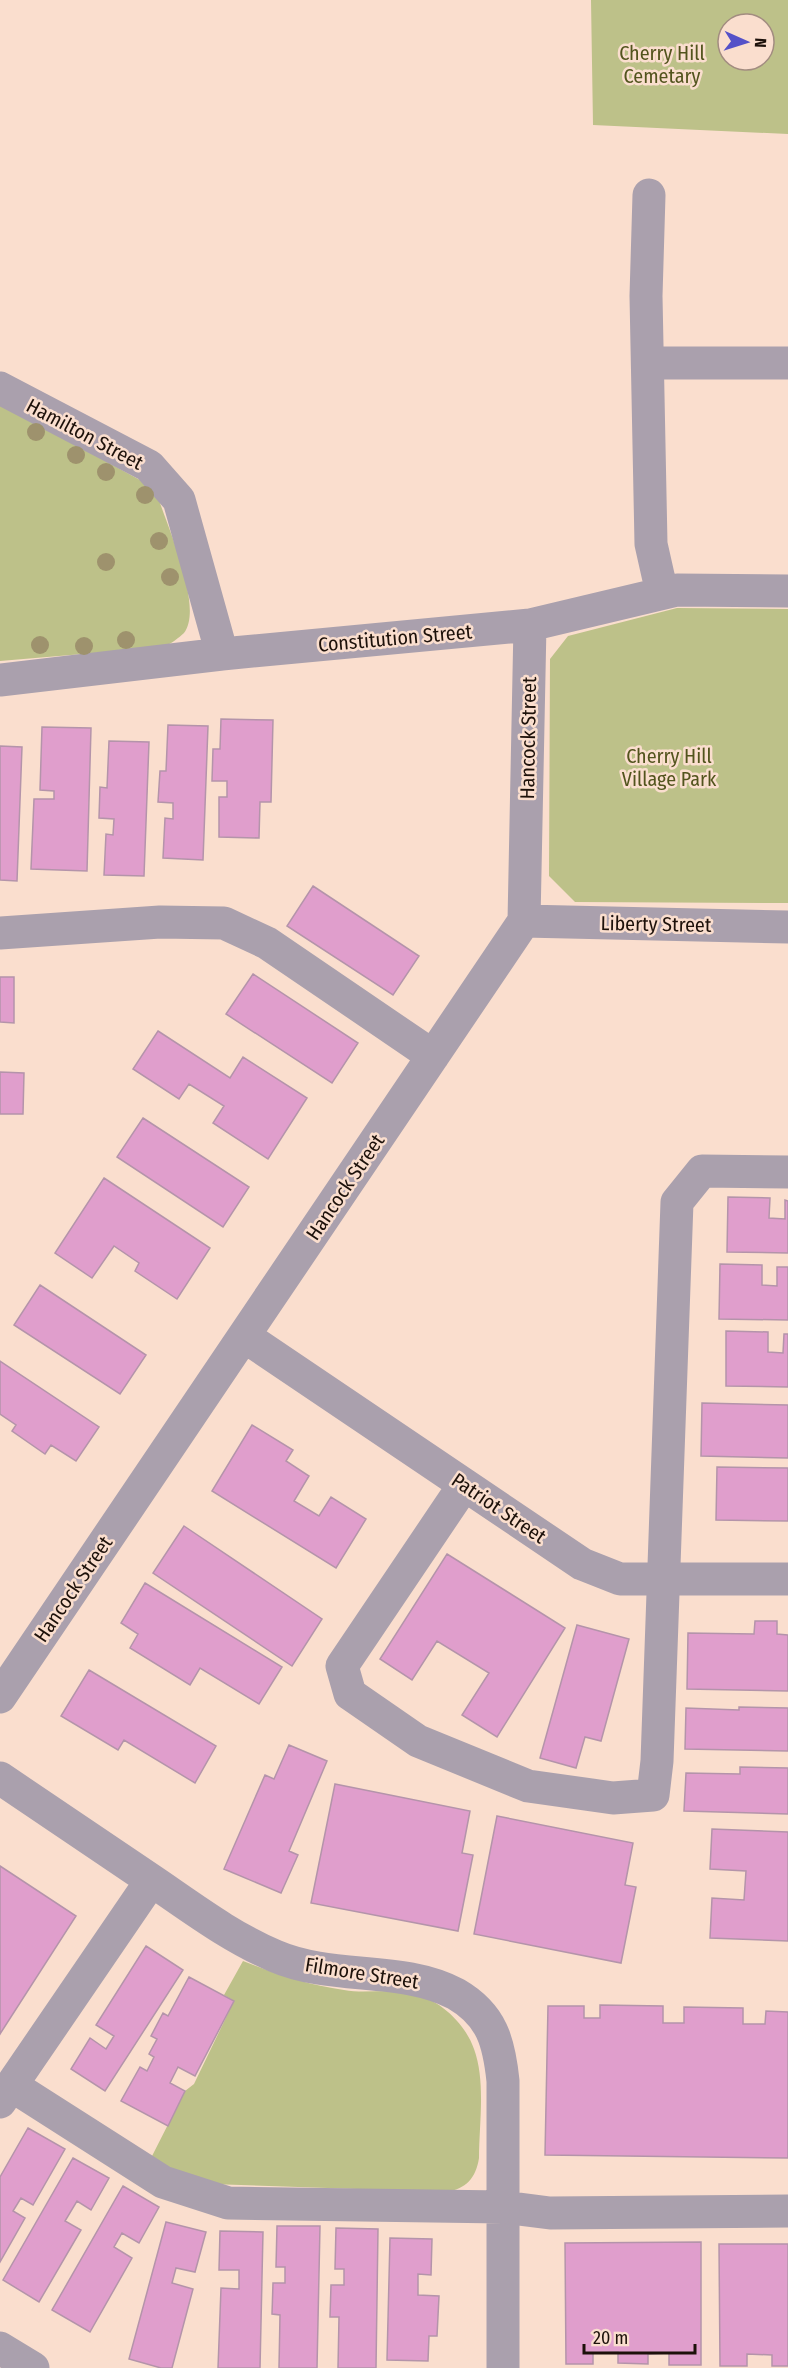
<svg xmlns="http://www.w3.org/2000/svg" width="788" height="2368" font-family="'Fira Sans Condensed',sans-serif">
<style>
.green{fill:#bdc189;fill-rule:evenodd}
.building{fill:#e09ecc;stroke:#b494aa;stroke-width:1.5}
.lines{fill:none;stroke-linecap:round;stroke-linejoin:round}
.minor{stroke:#aaa0ad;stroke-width:33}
.tree{fill:#9e926d}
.labels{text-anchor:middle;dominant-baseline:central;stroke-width:5;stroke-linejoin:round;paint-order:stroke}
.park-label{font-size:20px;fill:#52541d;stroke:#fadece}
.street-label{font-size:20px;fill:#1d110a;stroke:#fadece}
</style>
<rect width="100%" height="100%" fill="#fadece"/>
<!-- green -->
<path class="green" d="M591,0H788V134L593,125ZM728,24H764V60H728Z
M0,403L149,485L158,497C167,526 204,607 184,633C179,638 171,643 165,647L0,661Z
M677,608L788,609V903L575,902L549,876L550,659L568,636Z
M243,1961C276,1974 308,1985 344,1990C366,1994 391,1988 412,1993C439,1999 465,2023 474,2049C486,2082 479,2124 479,2158C476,2178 466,2189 446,2192L210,2184L150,2160L185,2091L194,2084L234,2001L224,1995Z"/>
<!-- building -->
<path class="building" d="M221,719L273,720L271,802H260L259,838L219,837V797H227V781H212L213,749H220Z
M168,725L208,726L203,860L163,858L165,818L173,819V803L158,802L160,771H166Z
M42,727L91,728L87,871L31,869L34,799H54V791L40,790Z
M109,741L149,742L144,876L104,875L106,834L113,835L114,819L99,818L100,787L107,788Z
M0,746L22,747L17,881L0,880Z
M313,886L419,956L393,995L287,926Z
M253,974L358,1043L332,1083L226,1014Z
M0,977H14V1023L0,1022Z
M158,1031L230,1078L243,1057L307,1098L268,1159L213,1123L224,1106L189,1084L179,1099L133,1069Z
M0,1072L24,1073L23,1114H0Z
M143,1118L249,1187L223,1227L117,1157Z
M104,1178L210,1248L177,1299L135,1271L139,1263L114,1246L92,1278L55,1253Z
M728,1197L770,1198L769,1218L785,1219V1200L788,1201V1253L727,1252Z
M720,1264L762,1265V1285L777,1286V1267H788V1320L719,1319Z
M40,1285L146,1355L120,1394L14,1325Z
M726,1331L768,1332V1352L783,1353L784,1334H788V1387L726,1386Z
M0,1361L99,1427L76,1461L51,1445L45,1454L12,1431L16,1425L0,1414Z
M702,1403L788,1405V1458L701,1456Z
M252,1425L293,1450L286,1461L309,1476L294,1501L319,1516L331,1497L366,1519L336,1568L212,1491Z
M717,1467L788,1468V1521L716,1520Z
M184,1526L322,1619L292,1666L153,1573Z
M447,1554L565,1628L497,1737L462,1715L489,1673L437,1641L412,1680L380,1659Z
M145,1583L282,1667L259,1704L200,1668L190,1685L130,1648L138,1634L121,1623Z
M755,1621H777V1634L788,1635V1691L687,1689L688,1633L754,1634Z
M577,1625L629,1639L601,1741L585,1737L576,1768L540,1758Z
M89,1670L216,1746L195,1783L124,1740L118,1750L61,1716Z
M739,1707L788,1708V1751L685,1749L686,1708L739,1710Z
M289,1745L327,1761L289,1851L298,1855L281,1893L224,1869L265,1775L274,1779Z
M740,1767L788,1768V1814L684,1811L686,1773L740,1774Z
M335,1784L470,1811L462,1853L473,1855L458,1931L311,1903Z
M497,1816L633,1843L625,1885L636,1887L621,1963L474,1934Z
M712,1829L788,1832V1941L710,1938L712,1898L744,1900L746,1871L710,1869Z
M0,1866L76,1916L0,2034Z
M146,1946L183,1970L105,2091L71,2069L90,2038L106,2049L114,2036L96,2025Z
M189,1977L234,2001L195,2076L178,2067L170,2083L185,2091L168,2126L121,2101L140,2067L147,2071L154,2057L149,2054L157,2039L151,2036L163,2013L168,2016Z
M600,2005L663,2006V2023H684V2007L743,2008V2024H765L766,2011L788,2012V2158L545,2155L548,2006H584V2018H600Z
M28,2128L65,2149L33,2205L21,2198L13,2211L25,2218L0,2262V2177Z
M73,2158L109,2178L91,2210L77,2201L65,2221L81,2230L39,2302L3,2280Z
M123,2186L159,2207L139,2243L122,2233L114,2247L132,2258L90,2332L52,2310Z
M166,2222L206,2232L195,2272L176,2268L172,2283L193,2289L172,2368H161L129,2359Z
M277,2226H320L317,2368H279L280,2315L272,2314L273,2283H285V2267H276Z
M336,2228L378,2229L376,2368H338L339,2317H330L331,2285H344V2269H335Z
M220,2231L263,2232L260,2368H218L221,2288L239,2289V2270H219Z
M390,2238L432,2239L431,2275L418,2274V2295L439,2296L437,2336H429L428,2361L387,2360Z
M701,2242V2365H669V2353L648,2354V2364L618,2363V2352L593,2353V2364H566L565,2243Z
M719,2244H788V2366H772V2355L747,2354V2366H720Z"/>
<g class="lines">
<!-- minor -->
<path class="minor" d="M649,195L646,296L651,544L662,593
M648,363H788
M0,388L149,466L179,500L222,654
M0,680L222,654L530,625L677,590L788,591
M524,921L788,927
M0,933L160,922L224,923L267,943L433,1056
M244,1336L582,1564L620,1579H788
M464,1485L342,1666L350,1694L418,1741L528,1786L613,1798L653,1795L657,1761L677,1202L702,1171L788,1172
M0,1697L524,921L530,625
M0,1778C50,1812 100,1846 151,1880C191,1907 230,1937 275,1956C333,1981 402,1965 456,1994C492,2015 499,2042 503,2081V2368
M11,2085L163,2182L228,2203L503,2207L550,2213L788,2211
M0,2102L151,1881
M0,2348L33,2368"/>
</g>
<!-- trees -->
<g class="tree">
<circle cx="36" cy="432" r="9"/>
<circle cx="76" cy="455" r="9"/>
<circle cx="106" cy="472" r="9"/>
<circle cx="145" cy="495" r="9"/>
<circle cx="159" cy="541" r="9"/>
<circle cx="106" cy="562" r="9"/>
<circle cx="170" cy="577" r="9"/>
<circle cx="126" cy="640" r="9"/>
<circle cx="40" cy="645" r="9"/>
<circle cx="84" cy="646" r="9"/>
</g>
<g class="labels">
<!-- park labels -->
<g class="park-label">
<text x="662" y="53">Cherry Hill<tspan x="662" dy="23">Cemetary</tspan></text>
<text x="669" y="756">Cherry Hill<tspan x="669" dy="23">Village Park</tspan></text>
</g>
<!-- street labels -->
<g class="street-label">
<text transform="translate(85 434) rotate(28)">Hamilton Street</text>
<text transform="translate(395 638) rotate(-5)">Constitution Street</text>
<text transform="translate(528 738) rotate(-89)">Hancock Street</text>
<text transform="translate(656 924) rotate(1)">Liberty Street</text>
<text transform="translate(345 1187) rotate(-56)">Hancock Street</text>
<text transform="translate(499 1508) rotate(34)">Patriot Street</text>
<text transform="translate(73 1589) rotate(-56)">Hancock Street</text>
<text transform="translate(362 1973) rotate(9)">Filmore Street</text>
</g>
</g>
<!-- north arrow -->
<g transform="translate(746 42) rotate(93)"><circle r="28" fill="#fadece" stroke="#a28c80" stroke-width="1.5"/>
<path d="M0-4.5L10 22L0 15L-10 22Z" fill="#5551c8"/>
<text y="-9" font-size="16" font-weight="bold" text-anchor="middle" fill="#1d110a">N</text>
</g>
<!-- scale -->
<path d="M584 2344v9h111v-9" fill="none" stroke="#1d110a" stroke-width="3"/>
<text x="593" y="2344" font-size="18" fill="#1d110a" stroke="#fadece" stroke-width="4.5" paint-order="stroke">20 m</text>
</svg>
